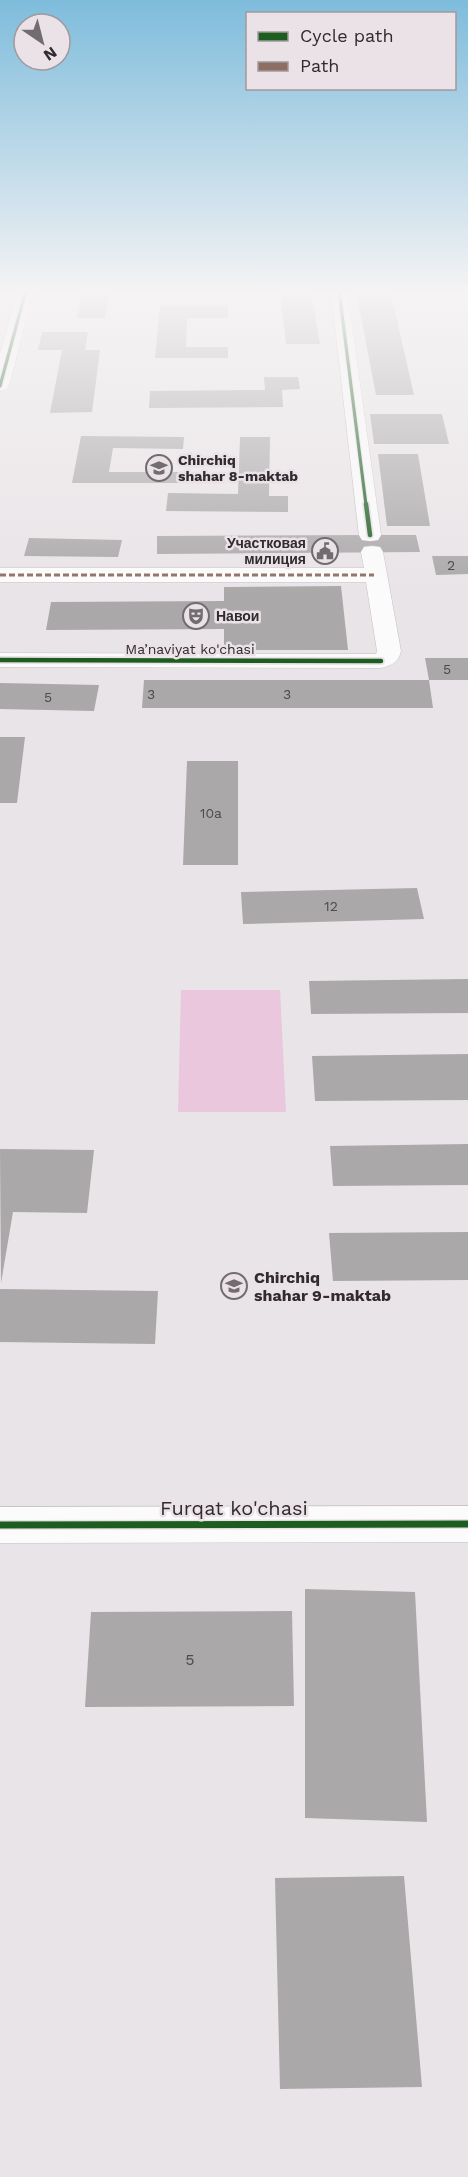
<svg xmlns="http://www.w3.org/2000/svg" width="468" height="2177" font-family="'Work Sans',sans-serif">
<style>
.green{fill:#eac7dc}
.building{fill:#aba8a9}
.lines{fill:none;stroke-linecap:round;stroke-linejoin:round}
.minor-casing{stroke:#c4c0c3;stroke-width:1}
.minor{fill:#fcfbfb;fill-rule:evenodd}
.quiet{stroke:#8d6e63;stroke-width:3;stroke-dasharray:6 3;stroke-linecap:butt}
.cycleway-far2-casing{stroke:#ebe2e7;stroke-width:5}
.cycleway-far1-casing{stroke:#ebe2e7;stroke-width:8}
.cycleway-casing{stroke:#ebe2e7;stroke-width:10}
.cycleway-far2{stroke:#1b5e20;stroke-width:3}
.cycleway-far1{stroke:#1b5e20;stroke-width:4.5}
.cycleway{stroke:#1b5e20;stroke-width:7}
.labels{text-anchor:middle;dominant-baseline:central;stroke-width:5;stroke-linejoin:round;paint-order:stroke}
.far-poi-label{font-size:14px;font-weight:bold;fill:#2f2b2e;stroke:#ebe2e7;text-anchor:start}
.number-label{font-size:14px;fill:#4e4a4d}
.far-street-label{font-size:14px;fill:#2f2b2e;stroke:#ebe2e7}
.poi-label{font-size:16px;font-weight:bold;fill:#2f2b2e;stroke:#ebe2e7;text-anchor:start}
.near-number-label{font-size:16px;fill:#4e4a4d}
.near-street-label{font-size:20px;fill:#2f2b2e;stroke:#ebe2e7}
</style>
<rect width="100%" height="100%" fill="#e9e4e7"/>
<!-- green -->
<path class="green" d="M181,990H280L286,1112H178Z"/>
<!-- building -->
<path class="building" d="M83,290H110L105,318H77Z
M356,290H390L414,395H376Z
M280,291H311L320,344H286Z
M160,306H228V318H187L186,347H228V358H155Z
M42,332H88L85,350H100L92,412L50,413L62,350H38Z
M264,377H298L300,389L282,390L283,407L149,408L150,391L265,390Z
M370,414H442L449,444H374Z
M81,436L184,437L183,449L113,448L109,472H181L180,483H72Z
M240,437H270L269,496H288V512L166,511L168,493L238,494Z
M378,454H418L430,526H387Z
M370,535H416L420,552L157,554V536Z
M29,538L122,540L118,557L24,556Z
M432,556H468V574L436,575Z
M341,586L348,650H224V629L46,630L51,602L224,601V587Z
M425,658H468V680H429L433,708H142L144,680H429Z
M0,683L99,685L94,711L0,709Z
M0,737H25L17,803H0Z
M187,761H238V865H183Z
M417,888L424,919L243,924L241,892Z
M468,979V1013L311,1014L309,981Z
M468,1054V1100L315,1101L312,1056Z
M468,1144V1185L333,1186L330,1146Z
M0,1149L94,1150L87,1213L13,1212L1,1283Z
M468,1232V1280L333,1281L329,1233Z
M0,1289L158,1291L155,1344L0,1342Z
M305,1589L415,1592L427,1822L305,1818Z
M292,1611L294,1706L85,1707L91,1612Z
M404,1876L422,2087L280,2089L275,1878Z"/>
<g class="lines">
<defs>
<path id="minor" d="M18,290H34L9,386L6,390L0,391V354Z
M331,290H347L381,535L378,540L370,541L362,540L359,535Z
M372,546L380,547L383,552L401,651C399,662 391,666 381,668L0,667V653L376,654L377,651L366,582H0V568H364L361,552L364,547Z
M468,1506V1542L0,1543V1507Z"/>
</defs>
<!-- minor casing -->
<use href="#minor" class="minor-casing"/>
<!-- minor -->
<use href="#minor" class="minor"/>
<!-- quiet -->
<path class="quiet" d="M0,575H374"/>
<defs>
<path id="cycleway-far2" d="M339,290L366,505
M0,386L26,290"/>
<path id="cycleway-far1" d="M366,504L370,535
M0,660L381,661"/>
<path id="cycleway" d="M0,1525L468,1524"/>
</defs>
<!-- cycleway-far2 casing -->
<use href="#cycleway-far2" class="cycleway-far2-casing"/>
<!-- cycleway-far1 casing -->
<use href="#cycleway-far1" class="cycleway-far1-casing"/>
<!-- cycleway casing -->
<use href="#cycleway" class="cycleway-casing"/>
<!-- cycleway-far2 -->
<use href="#cycleway-far2" class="cycleway-far2"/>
<!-- cycleway-far1 -->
<use href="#cycleway-far1" class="cycleway-far1"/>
<!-- cycleway -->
<use href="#cycleway" class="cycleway"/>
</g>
<!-- sky -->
<linearGradient id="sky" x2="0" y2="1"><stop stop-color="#7ebcdc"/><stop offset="0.49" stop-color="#f5f3f4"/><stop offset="1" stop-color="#f5f3f4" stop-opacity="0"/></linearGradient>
<rect width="468" height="594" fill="url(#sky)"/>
<!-- icons -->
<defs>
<symbol id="school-ring" viewBox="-11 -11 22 22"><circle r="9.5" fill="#ebe2e7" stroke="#706c6f" stroke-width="1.5"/><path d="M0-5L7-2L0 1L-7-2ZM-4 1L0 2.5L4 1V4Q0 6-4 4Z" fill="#706c6f"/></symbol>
<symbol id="civic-ring" viewBox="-11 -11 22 22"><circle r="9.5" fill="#ebe2e7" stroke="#706c6f" stroke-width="1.5"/><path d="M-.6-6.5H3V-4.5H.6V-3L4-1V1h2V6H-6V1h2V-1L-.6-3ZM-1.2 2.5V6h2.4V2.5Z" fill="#706c6f"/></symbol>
<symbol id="theatre-ring" viewBox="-11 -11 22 22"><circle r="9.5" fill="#ebe2e7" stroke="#706c6f" stroke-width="1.5"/><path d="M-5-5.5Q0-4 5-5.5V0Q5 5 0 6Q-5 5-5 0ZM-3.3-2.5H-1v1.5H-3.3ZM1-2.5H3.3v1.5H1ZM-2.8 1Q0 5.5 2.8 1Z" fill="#706c6f"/></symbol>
</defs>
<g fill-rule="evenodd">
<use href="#school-ring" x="144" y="453" width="30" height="30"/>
<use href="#civic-ring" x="310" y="536" width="30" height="30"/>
<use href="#theatre-ring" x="181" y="601" width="30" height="30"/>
<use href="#school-ring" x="219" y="1271" width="30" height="30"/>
</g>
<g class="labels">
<!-- far-poi labels -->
<g class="far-poi-label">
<text x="178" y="460">Chirchiq<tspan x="178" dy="16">shahar 8-maktab</tspan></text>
<text x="306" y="543" text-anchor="end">Участковая<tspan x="306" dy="16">милиция</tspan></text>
<text x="216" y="616">Навои</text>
</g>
<!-- number labels -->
<g class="number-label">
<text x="451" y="565">2</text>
<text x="447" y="669">5</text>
<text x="151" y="694">3</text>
<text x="287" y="694">3</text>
<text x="48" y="697">5</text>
<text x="211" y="813">10a</text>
<text x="331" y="906">12</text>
</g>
<!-- far-street labels -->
<g class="far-street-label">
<text x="190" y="649">Ma’naviyat ko'chasi</text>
</g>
<!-- poi labels -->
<g class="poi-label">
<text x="254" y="1277">Chirchiq<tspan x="254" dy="18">shahar 9-maktab</tspan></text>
</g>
<!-- near-number labels -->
<g class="near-number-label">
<text x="190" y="1659">5</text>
</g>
<!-- near-street labels -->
<g class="near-street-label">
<text x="234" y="1508">Furqat ko'chasi</text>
</g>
</g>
<!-- legend -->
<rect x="246" y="12" width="210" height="78" fill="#ebe2e7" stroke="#a0999d" stroke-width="1.5"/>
<rect x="258" y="32" width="30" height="9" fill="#1b5e20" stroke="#a0999d" stroke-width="1.5"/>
<text x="300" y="42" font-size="18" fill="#2f2b2e">Cycle path</text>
<rect x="258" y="62" width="30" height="9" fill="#8d6e63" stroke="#a0999d" stroke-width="1.5"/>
<text x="300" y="72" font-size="18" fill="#2f2b2e">Path</text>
<!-- north arrow -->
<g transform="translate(42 42) rotate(145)"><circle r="28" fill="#ebe2e7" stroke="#a0999d" stroke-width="1.5"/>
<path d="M0-4.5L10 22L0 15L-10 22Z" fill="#706c6f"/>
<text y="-9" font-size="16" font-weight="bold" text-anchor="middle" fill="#2f2b2e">N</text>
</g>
</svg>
